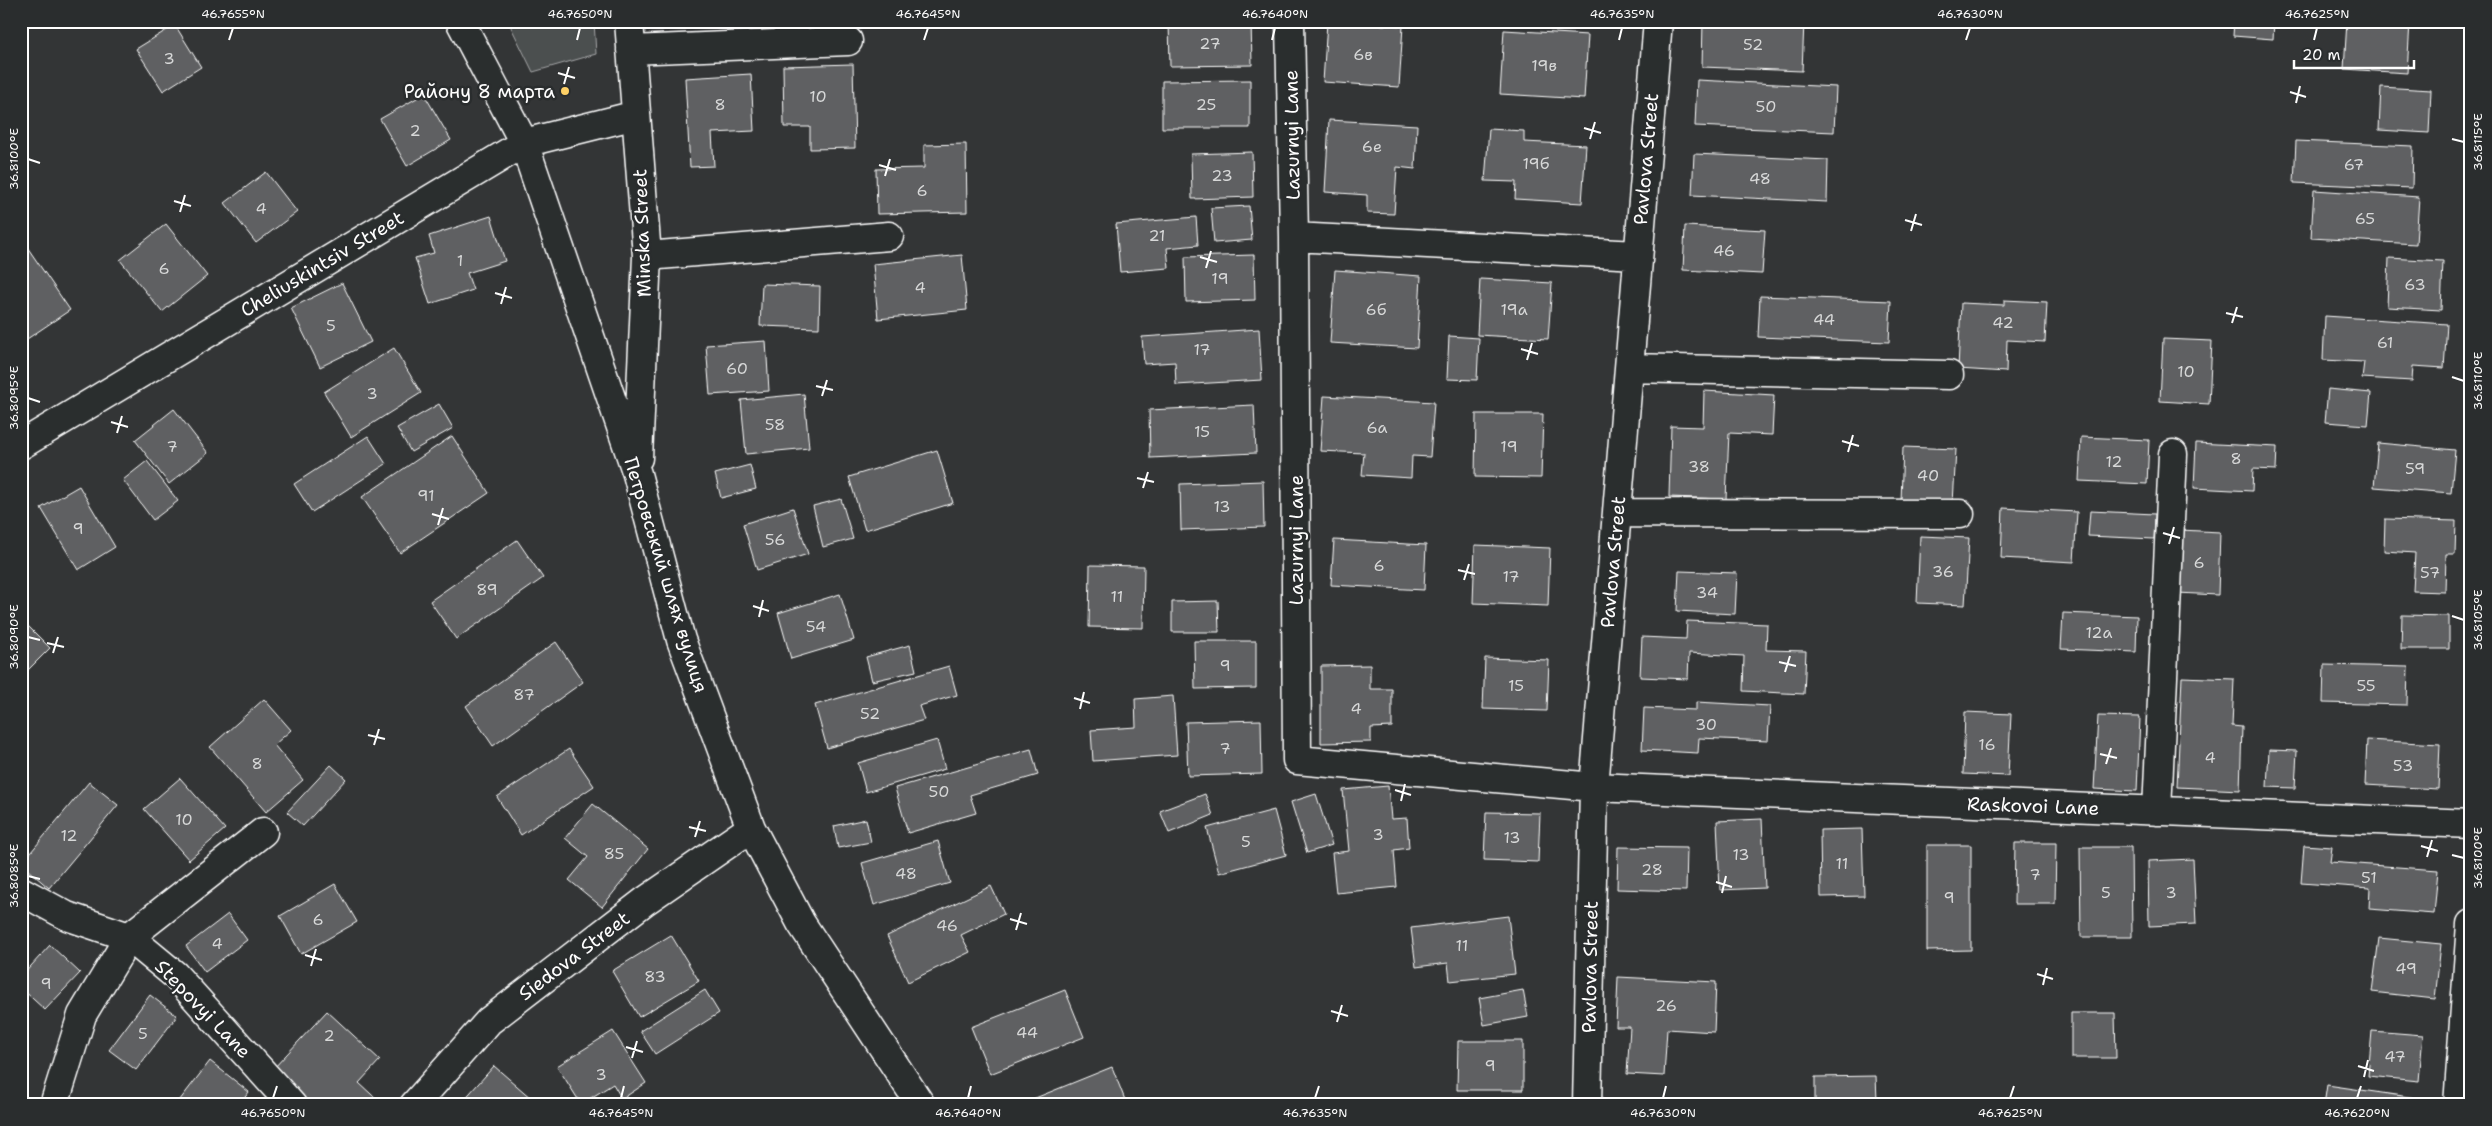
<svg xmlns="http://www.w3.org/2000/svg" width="2492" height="1126" font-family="'Shantell Sans',sans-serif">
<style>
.green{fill:#4c4f50;stroke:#a6a7a8}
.building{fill:#5f6162;stroke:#fff}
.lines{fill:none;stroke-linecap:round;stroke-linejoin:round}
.minor-casing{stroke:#fff;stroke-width:31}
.minor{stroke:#2a2d2e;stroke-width:28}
.ticks{fill:none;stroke:#fff;stroke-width:2}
.poi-dot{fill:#ffd166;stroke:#2a2d2e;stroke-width:2}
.labels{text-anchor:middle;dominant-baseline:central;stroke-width:5;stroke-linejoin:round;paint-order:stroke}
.number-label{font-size:16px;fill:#d7d8d8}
.poi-label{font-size:19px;fill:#fff;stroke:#2a2d2e;text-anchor:end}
.street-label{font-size:19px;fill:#fff;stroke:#2a2d2e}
.neatline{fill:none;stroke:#fff;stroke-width:2}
.ticks-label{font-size:12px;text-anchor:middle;fill:#fff}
</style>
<rect width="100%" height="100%" fill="#333536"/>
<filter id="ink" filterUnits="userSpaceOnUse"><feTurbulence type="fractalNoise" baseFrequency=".02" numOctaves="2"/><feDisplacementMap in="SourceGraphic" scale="10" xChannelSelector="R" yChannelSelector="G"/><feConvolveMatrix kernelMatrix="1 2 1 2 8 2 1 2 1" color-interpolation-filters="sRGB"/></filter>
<g filter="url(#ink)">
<!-- green -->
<path class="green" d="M508,21H594L596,54L533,72Z"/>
<!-- building -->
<path class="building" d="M114,21H130L119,29Z
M682,21H735V22L682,24Z
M1169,21H1251L1252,65L1170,66Z
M1545,21H1579V23Z
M1703,21H1804L1802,71L1702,67Z
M2234,21H2274L2273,39L2233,36Z
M2347,21L2410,22L2407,73L2344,69Z
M1327,22L1403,26L1399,87L1323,82Z
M175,25L201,67L163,91L136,49Z
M1504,30L1588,35L1584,99L1500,94Z
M853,64L855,148L810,149V127H784L783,66Z
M751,74L754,131L712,133L714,166L690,167L685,78Z
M1250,80V128H1162V81Z
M1697,80L1836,87L1834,132L1695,126Z
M2381,87L2431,90L2429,133L2379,130Z
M424,94L451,140L407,166L380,119Z
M1329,120L1417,125L1415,169L1397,167L1394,214L1367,213V195L1325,192Z
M1489,129L1524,131V142L1586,145L1582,203L1515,199L1516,182L1485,181Z
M2296,141L2413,146L2412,188L2294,183Z
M966,144L967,212L877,214L876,169L924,168V145Z
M1252,152L1253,197L1192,199L1191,154Z
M1694,154L1828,160L1827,202L1692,195Z
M266,172L297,212L256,243L225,203Z
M2314,190L2419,197L2416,244L2311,238Z
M1249,206L1252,240L1214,243L1211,208Z
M491,216L505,261L467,273L473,290L430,304L415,258L434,253L429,236Z
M1196,217L1198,245L1167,248L1169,268L1120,272L1116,224Z
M166,224L207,276L162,312L120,260Z
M1685,226L1765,230L1762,274L1683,270Z
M23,241L70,310L27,339L21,330V242Z
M962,255L967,310L878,319L873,264Z
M1254,255L1255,300L1186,302L1185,257Z
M2389,258L2443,261L2441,310L2387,307Z
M1335,270L1421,276L1417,348L1330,343Z
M1480,279L1552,283L1548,339L1477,335Z
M342,283L371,342L320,367L291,308Z
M762,284L820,286L819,328L760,326Z
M1760,296L1891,301L1889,342L1758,337Z
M2004,300L2047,302L2045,342L2007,340L2006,372L1958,369L1961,303L2004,305Z
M2325,316L2447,324L2444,368L2413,366L2412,381L2362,378L2364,362L2323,360Z
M1259,329L1262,380L1176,385L1175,362L1144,364L1142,337Z
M1449,336L1479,338L1477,380L1447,379Z
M2163,339L2212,341L2209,404L2160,401Z
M766,341L769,391L710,395L706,345Z
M394,348L421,393L351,437L324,392Z
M2328,389L2371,393L2368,425L2325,422Z
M1704,391L1774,395L1772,435L1729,433L1726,499L1669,497L1671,426L1703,427Z
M804,394L809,448L746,454L741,400Z
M1324,396L1434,402L1430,457L1412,456L1411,478L1362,475L1364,453L1320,451Z
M439,404L453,428L411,452L397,428Z
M1254,405L1256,453L1150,458L1149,410Z
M174,409L208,453L169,484L135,440Z
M1476,414H1543L1541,478L1475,477Z
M368,436L386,464L312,512L294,484Z
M452,436L489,493L400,553L362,497Z
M2081,437L2149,440L2147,484L2079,481Z
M2196,443L2277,447L2276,470L2253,469L2252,491L2194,488Z
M2378,443L2455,450L2451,493L2374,487Z
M1903,447L1956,449L1953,504L1901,501Z
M937,450L953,503L865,530L849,477Z
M147,461L178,501L153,520L123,480Z
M750,465L756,489L721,498L715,474Z
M1263,481L1264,527L1181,530L1180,484Z
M79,486L115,547L78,570L41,508Z
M841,499L853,539L823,547L813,506Z
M793,508L808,554L757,570L743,524Z
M2003,508L2077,512L2074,562L2001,558Z
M2090,511L2155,514L2154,539L2088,536Z
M2385,519L2456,521L2455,554H2446L2445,592L2413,591L2415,553L2384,551Z
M2180,530L2220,532L2218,595L2177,593Z
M1920,536L1969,538L1965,605L1917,603Z
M517,540L543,578L456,639L430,601Z
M1334,540L1426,545L1424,590L1331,585Z
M1475,545L1550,548L1548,606L1473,603Z
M1090,565L1144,566L1143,628L1089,627Z
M1679,571L1737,573L1735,614L1677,611Z
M840,594L854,640L791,659L778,613Z
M1218,601L1219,632H1172V602Z
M2063,613L2137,616L2136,652L2061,649Z
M2402,615L2449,616V649H2401Z
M21,619L50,648L21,677Z
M1687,621L1767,624L1766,650L1806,651L1804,694L1743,691L1744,656L1689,653L1688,679L1640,677L1642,637L1686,639Z
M1194,641H1256V688L1195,689Z
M556,642L583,682L493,746L466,706Z
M910,645L916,671L872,681L866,657Z
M1485,658L1549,660L1547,711L1483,709Z
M1370,665V689H1392V727L1371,728V742L1321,743V666Z
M2324,665L2408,667L2407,705L2323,703Z
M949,666L957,695L919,706L924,720L827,748L815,705Z
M2182,677L2234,679L2232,726L2242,727L2240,790L2177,787Z
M1173,696L1177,755L1093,761L1091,730L1136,727L1135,699Z
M264,699L291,730L274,745L303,780L266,812L210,747Z
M1696,702L1770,706L1768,741L1699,738L1698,753L1642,750L1644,708L1696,710Z
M1965,712L2011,714L2008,776L1963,774Z
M2098,716L2140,717L2137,791L2094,789Z
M1261,720L1262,774L1188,776L1186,722Z
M937,740L945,769L866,792L858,763Z
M2367,740L2440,744L2438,789L2365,785Z
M569,749L594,786L521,835L497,797Z
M1031,749L1038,775L970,795L976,813L908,833L895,788Z
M2269,750L2297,751L2295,788L2267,787Z
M331,765L346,779L303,826L287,812Z
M180,778L225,829L189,860L144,809Z
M89,782L118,805L49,888L21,864Z
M1388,786L1391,819L1407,818L1409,848L1394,850L1397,887L1336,893L1332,853L1349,851L1343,790Z
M1205,794L1213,815L1169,833L1160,811Z
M1316,794L1332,845L1307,853L1291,802Z
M593,804L648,849L602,907L569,880L588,857L565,838Z
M1274,810L1286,855L1219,873L1207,828Z
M1486,812L1540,813L1538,862L1484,860Z
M866,819L871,842L838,848L834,826Z
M1762,819L1765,888L1720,890L1717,821Z
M1862,829L1864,896L1821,897L1820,830Z
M938,841L950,883L874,905L862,863Z
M2015,843H2056L2055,904H2014Z
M1927,845H1971V950L1927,951Z
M2304,845L2332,847L2330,862L2438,870L2434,914L2369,909L2370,888L2301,883Z
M1618,847L1687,848L1686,891L1617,889Z
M2080,847H2131L2132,937H2081Z
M2193,859L2196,924L2149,926L2148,861Z
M335,884L357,922L301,954L280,916Z
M991,886L1004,914L961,935L970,952L908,982L887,936Z
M228,914L247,940L205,972L186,946Z
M1508,916L1515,974L1450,981L1448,963L1416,967L1411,928Z
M671,935L699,981L639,1017L612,971Z
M2379,938L2441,944L2435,999L2372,992Z
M50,945L80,973L45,1010L21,988V977Z
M1618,977L1716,982L1714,1032L1667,1029L1664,1076L1627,1074L1630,1027H1616Z
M705,990L719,1013L655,1054L640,1031Z
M1065,990L1084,1037L990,1074L971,1027Z
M1523,990L1528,1017L1484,1025L1479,998Z
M150,995L177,1016L136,1070L109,1050Z
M327,1011L380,1060L359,1083L383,1105H311L273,1069Z
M2071,1013H2115L2116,1058H2071Z
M613,1031L646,1083L622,1099L613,1084L581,1104L557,1066Z
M2372,1031L2423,1035L2419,1081L2368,1076Z
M1458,1041H1523V1090H1457Z
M210,1061L249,1092L239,1105H176Z
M494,1066L539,1105H465L462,1102Z
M1112,1067L1127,1105H1018Z
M1876,1076L1877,1101H1901V1105H1815V1077Z
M2327,1085L2423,1099L2422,1105H2324Z"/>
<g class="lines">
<defs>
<path id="minor" d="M460,21L524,143L637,474L681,640L751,828L801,923L921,1105
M629,21L647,256L638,458
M1290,21L1294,237L1297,760L1594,787L2471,824
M631,50L848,41
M1294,237L1638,255
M647,256L889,236
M1629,368L1949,375
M21,445L524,143L636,115
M1617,513L1960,514
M2157,811L2173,454
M21,891L67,916L129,937L175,975L292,1105
M54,1105L82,1015L129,937L263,832
M414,1105L489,1021L645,901L751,828
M1587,1105L1594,787L1658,21
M2458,1105L2471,924"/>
</defs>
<!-- minor casing -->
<use href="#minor" class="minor-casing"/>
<!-- minor -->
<use href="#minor" class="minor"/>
</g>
</g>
<!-- ticks -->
<path class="ticks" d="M229,40L233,28M577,40L580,28M924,40L928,28M1272,40L1275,28M1619,40L1622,28M1966,40L1970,28M2314,40L2317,28M558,73L575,78M564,84L569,67M2290,92L2306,97M2296,103L2300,86M1584,128L1601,133M1590,139L1595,122M2452,139L2464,142M28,159L40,163M879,165L896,170M885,176L890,159M174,201L191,206M180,212L185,195M1905,220L1922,225M1911,231L1916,214M1200,257L1217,262M1206,268L1211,251M495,293L512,298M501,304L506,287M2226,313L2243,317M2232,323L2237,307M1521,349L1538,354M1527,360L1532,343M2452,377L2464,381M816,386L833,390M822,396L827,380M28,398L40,402M111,422L128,427M117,433L122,416M1842,441L1859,446M1848,452L1853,435M1137,478L1154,482M1143,488L1148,472M432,514L449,519M438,525L443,508M2163,533L2180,538M2169,544L2174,527M1458,570L1475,574M1464,580L1469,564M753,606L769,611M2452,616L2464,620M759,617L763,600M28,637L40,640M47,643L64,647M53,653L58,637M1779,662L1796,666M1785,672L1790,656M1074,698L1090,703M1080,709L1084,692M368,735L385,739M374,745L379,729M2100,754L2117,758M2106,764L2111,748M1395,790L1411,795M1401,801L1405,784M689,827L706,831M695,837L700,821M2421,846L2438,851M2452,855L2464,858M2427,857L2432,840M28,876L40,879M1716,882L1732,887M1722,893L1726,876M1010,919L1027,924M1016,930L1021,913M305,955L322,960M311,966L316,949M2037,974L2053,979M2043,985L2047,968M1331,1011L1348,1016M1337,1022L1342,1005M626,1047L643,1052M632,1058L637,1041M2358,1066L2374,1071M2364,1077L2368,1060M273,1098L277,1086M621,1098L624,1086M968,1098L971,1086M1315,1098L1319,1086M1663,1098L1666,1086M2010,1098L2014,1086M2357,1098L2361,1086"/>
<!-- markers -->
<circle class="poi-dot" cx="565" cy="91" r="5"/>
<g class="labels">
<!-- number labels -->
<g class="number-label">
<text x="1210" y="43">27</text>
<text x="1753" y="44">52</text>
<text x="1363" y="54">6в</text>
<text x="169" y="58">3</text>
<text x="1544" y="65">19в</text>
<text x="818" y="96">10</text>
<text x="720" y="104">8</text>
<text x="1206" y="104">25</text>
<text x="1766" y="106">50</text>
<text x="415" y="130">2</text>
<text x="1372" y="146">6е</text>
<text x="1536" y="163">19б</text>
<text x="2354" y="164">67</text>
<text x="1222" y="175">23</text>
<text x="1760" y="178">48</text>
<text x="922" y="190">6</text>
<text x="261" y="208">4</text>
<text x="2365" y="218">65</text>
<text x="1157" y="235">21</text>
<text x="1724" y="250">46</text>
<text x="460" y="260">1</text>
<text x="164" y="268">6</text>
<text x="1220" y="278">19</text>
<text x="2415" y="284">63</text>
<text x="920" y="287">4</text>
<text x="1376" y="309">6б</text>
<text x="1514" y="309">19а</text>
<text x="1824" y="319">44</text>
<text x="2003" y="322">42</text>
<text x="331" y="325">5</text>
<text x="2385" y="342">61</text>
<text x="1202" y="349">17</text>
<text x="737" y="368">60</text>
<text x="2186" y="371">10</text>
<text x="372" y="393">3</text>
<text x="775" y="424">58</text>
<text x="1377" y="427">6а</text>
<text x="1202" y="431">15</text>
<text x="172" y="446">7</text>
<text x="1509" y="446">19</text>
<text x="2236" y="458">8</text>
<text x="2114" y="461">12</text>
<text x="1699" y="466">38</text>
<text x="2415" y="468">59</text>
<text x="1928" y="475">40</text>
<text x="426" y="495">91</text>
<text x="1222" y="506">13</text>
<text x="78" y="528">9</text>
<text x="775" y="539">56</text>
<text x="2199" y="562">6</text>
<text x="1379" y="565">6</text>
<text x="1943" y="571">36</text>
<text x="2430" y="572">57</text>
<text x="1511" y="576">17</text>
<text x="487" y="589">89</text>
<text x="1707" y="592">34</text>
<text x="1117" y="596">11</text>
<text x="816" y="626">54</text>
<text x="2099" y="632">12а</text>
<text x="1225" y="665">9</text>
<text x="1516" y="685">15</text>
<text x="2366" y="685">55</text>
<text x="524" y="694">87</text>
<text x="1356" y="708">4</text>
<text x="870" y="713">52</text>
<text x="1706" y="724">30</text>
<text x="1987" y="744">16</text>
<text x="1225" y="748">7</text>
<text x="2210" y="757">4</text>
<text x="257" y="763">8</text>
<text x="2403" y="765">53</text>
<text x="939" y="791">50</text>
<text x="184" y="819">10</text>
<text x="1378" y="834">3</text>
<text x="69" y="835">12</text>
<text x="1512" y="837">13</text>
<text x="1246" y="841">5</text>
<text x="614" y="853">85</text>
<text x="1741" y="854">13</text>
<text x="1842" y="863">11</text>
<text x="1652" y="869">28</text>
<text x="906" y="873">48</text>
<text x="2035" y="874">7</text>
<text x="2369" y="877">51</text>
<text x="2106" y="892">5</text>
<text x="2171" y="892">3</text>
<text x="1949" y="897">9</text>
<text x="318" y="919">6</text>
<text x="947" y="925">46</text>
<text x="217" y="943">4</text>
<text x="1462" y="945">11</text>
<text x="2406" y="968">49</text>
<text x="655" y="976">83</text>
<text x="46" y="983">9</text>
<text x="1666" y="1005">26</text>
<text x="1027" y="1032">44</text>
<text x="143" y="1033">5</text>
<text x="329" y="1035">2</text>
<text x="2395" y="1056">47</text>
<text x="1490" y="1065">9</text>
<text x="601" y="1074">3</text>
</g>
<!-- poi labels -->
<g class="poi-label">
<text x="555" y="91">Району 8 марта</text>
</g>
<!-- street labels -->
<g class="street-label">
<text transform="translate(1292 135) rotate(-91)">Lazurnyi Lane</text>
<text transform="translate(1646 159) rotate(-85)">Pavlova Street</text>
<text transform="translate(642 233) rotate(-92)">Minska Street</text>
<text transform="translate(322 264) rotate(-31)">Cheliuskintsiv Street</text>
<text transform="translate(1296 540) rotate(-90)">Lazurnyi Lane</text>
<text transform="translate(1613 562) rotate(-85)">Pavlova Street</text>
<text transform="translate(666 575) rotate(73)">Петровський шлях вулиця</text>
<text transform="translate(2033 806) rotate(2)">Raskovoi Lane</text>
<text transform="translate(574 956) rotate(-37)">Siedova Street</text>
<text transform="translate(1590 967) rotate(-89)">Pavlova Street</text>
<text transform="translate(203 1009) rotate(46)">Stepovyi Lane</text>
</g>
</g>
<!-- margin -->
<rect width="2492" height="1126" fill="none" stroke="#2a2d2e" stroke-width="55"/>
<!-- scale -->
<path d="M2294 60v8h120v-8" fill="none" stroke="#ffffff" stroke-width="2.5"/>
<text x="2302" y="60" font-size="15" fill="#ffffff" stroke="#2a2d2e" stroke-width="4" paint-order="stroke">20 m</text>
<rect x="28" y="28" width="2436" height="1070" class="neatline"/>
<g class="ticks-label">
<text x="233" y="18">46.7655°N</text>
<text x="580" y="18">46.7650°N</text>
<text x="928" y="18">46.7645°N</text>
<text x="1275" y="18">46.7640°N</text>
<text x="1622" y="18">46.7635°N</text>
<text x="1970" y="18">46.7630°N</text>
<text x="2317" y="18">46.7625°N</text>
<text transform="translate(2478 142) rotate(-90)" y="4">36.8115°E</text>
<text transform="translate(14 159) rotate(-90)" y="4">36.8100°E</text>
<text transform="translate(2478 381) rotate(-90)" y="4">36.8110°E</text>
<text transform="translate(14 398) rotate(-90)" y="4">36.8095°E</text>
<text transform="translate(2478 620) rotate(-90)" y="4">36.8105°E</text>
<text transform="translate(14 637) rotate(-90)" y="4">36.8090°E</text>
<text transform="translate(2478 858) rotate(-90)" y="4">36.8100°E</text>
<text transform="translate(14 876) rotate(-90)" y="4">36.8085°E</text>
<text x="273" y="1117">46.7650°N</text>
<text x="621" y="1117">46.7645°N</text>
<text x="968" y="1117">46.7640°N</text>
<text x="1315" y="1117">46.7635°N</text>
<text x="1663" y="1117">46.7630°N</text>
<text x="2010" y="1117">46.7625°N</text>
<text x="2357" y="1117">46.7620°N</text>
</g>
</svg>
